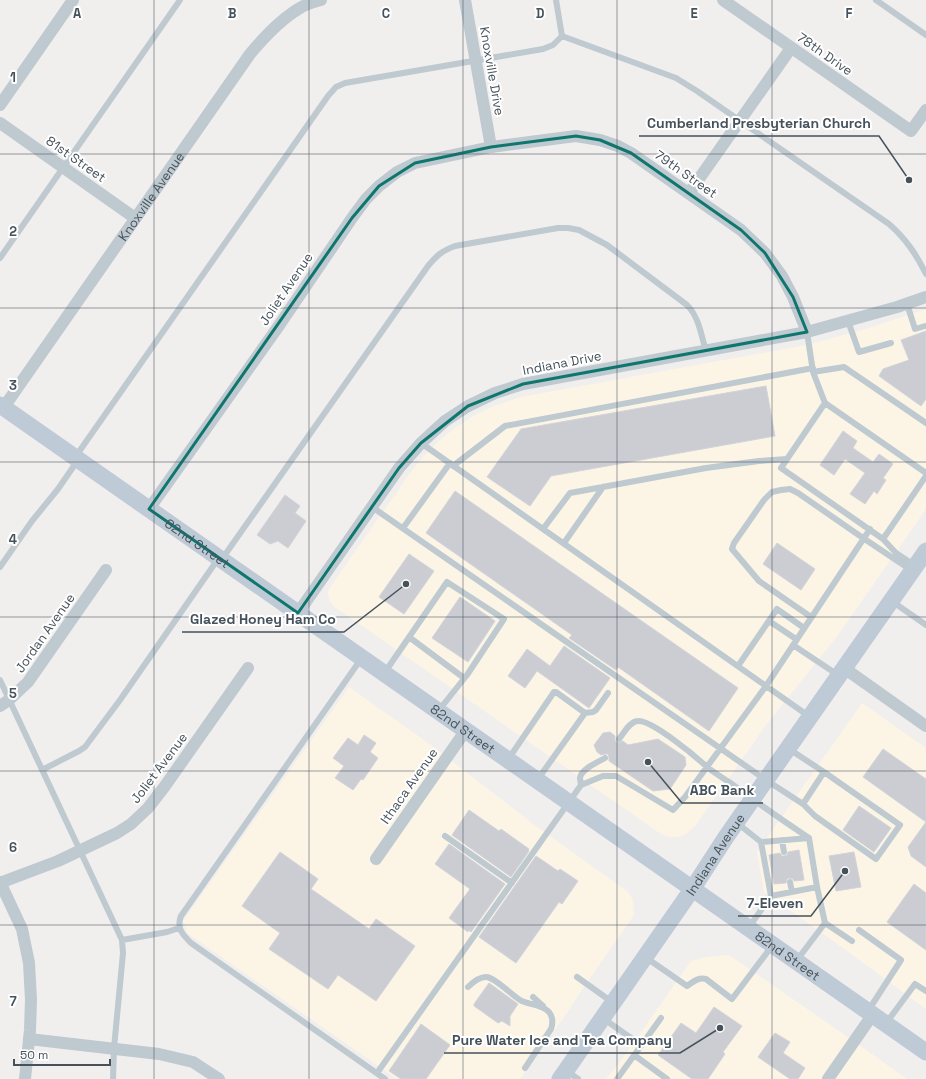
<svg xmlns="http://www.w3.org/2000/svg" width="926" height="1079" font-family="'Space Grotesk',sans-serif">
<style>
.commercial{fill:#fcf5e6}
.building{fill:#cbcdd3;stroke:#d2d4da}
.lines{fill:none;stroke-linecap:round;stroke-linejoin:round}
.lane{stroke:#bec9d0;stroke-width:6}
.street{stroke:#bec9d0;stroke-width:12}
.secondary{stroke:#becad5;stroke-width:17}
.marked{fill:none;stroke:#0f766e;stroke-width:3;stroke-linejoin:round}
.grid{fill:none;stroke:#46525b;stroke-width:1;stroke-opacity:0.55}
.labels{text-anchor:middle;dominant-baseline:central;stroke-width:4;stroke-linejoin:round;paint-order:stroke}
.street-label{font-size:13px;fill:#46525b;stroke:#fff}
.grid-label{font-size:13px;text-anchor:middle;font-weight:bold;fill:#46525b;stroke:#fff;stroke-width:4;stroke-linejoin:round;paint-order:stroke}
.leader{fill:none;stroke:#46525b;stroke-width:1.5}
.callout-dot{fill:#46525b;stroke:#fff;stroke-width:1.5}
.callout-label{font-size:14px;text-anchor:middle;font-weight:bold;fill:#46525b;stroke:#fff;stroke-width:4;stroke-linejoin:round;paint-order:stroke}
</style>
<rect width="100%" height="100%" fill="#f1eeee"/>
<!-- commercial -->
<path class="commercial" d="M926,309V509L838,635L766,725L695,826L686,834L678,837H669L661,834L335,607L330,602L328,595V592L331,586L410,473L423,457L439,441L455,428L475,415L494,406L521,397L807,345L866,329Z
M349,687L431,745L532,823L628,892L633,900L634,915L579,994L567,1013L520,1079H397L187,933L183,921Z
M862,703L926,748V1009L839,945L764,892L757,852Z
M729,955L839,1031L907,1079H606L620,1062L691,961L707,957Z"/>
<!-- building -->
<path class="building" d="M926,331V399L921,406L879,376L883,369L909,360L901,340Z
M766,386L775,436L551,476L530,506L487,477L521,429Z
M843,431L857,441L853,448L873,462L879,454L893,464L883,478L886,480L877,494L874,491L865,504L850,494L865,473L845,459L834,475L820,465Z
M455,491L738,688L709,731L618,667L616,670L569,638L572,635L426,533Z
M285,495L300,506L295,513L306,521L288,548L278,541L270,544L257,535Z
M777,543L815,569L801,590L763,564Z
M409,554L434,571L404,614L379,597Z
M460,597L495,621L468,662L432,638Z
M564,646L610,678L589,708L537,671L525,688L508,676L527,649L550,666Z
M610,732L615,736V741L619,743L623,741L628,745L658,739L685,757L686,765L670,789L653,791L609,761V758L608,754H605L601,755L597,752L594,745L603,733Z
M364,735L376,743L370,752L378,758L363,780L361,779L353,790L335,778L344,766L333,758L348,738L358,745Z
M883,749L926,779V867L911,856L908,847L926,822L863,777Z
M859,806L891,828L874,852L843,830Z
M469,810L499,831L501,829L529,849L528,850L529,851L511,877L452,835Z
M449,844L505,884L471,932L469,930L468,932L449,918L470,889L435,864Z
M799,850L804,880L794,881L793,879L790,878L787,879L786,883L774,884L769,855L780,853L782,856H784L787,855L788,852Z
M280,852L318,879L311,889L369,929L376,919L415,946L376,1001L338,975L328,989L269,949L280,933L242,906Z
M854,852L861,887L836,891L829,856Z
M536,856L558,871L560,869L578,881L562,904L559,902L516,963L479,937Z
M914,884L926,893V950L887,922Z
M489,983L518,1004L510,1016V1026L502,1021L498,1023L474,1006V1004Z
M714,1007L742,1026L723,1052L725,1054L708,1079H692L658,1055L681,1023L696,1033Z
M421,1024L450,1045L426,1079H401L389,1071Z
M775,1033L790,1042L783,1053L805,1068L798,1079H790L758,1057Z"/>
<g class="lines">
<!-- lane -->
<path class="lane" d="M876,0L926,35
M562,36L676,78L697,91L889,224C906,239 916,254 926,274
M0,258L180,0
M907,304L915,329L925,326
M848,321L859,352L891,343
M807,332L813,372L825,403L926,473
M813,372L844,367L926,423
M825,403L781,468L883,539
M421,443L543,529
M76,456L328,96L336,87L345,83L543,49L553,45L562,36L556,0
M787,459L759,461L706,468L570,493L543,529L810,717
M453,466L505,426L813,368
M372,507L766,780L803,804L815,816L876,859L900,825L824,772
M403,528L450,463
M564,543L603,487
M222,559L428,266C437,255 442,251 455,246L558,228H568L579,230L607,245L687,305C699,317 701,335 706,351
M914,565L896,553L883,539L926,476
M0,567L32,521L58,489L78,460
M893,602L926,625
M811,617L759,581L732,549L734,543L764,500L772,492L781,490L790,489L798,493L863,538L911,570
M769,621L796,639
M409,637L464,678
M793,645L838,675
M361,659L181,916C176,928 183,935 191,943L385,1079
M738,666L777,609L804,628
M385,672L447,582L504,619L467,675L439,710
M0,680L122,940L123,953L114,1048L113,1079
M619,739C624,733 630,721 638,721C652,720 695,756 706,766C713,772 721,777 729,782C755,801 782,820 809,838L817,887L825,923L797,960
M789,749L824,772L803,804
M509,758L554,692H556L585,713
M42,770L79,751L85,747L120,700L218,559
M538,779L585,713L593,712L596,710L608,693
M581,785C581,784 580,779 580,778C581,769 598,762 605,758
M737,823L761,842L771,896L749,927
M445,836L512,883
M782,840L784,852
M761,842L809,838
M790,882L792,892
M771,896L817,887
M825,923L852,941
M859,930L901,960L868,1011
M122,940L167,932L179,928
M645,957L687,986C693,982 698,977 706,979L732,999L772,946
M577,977L612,1002
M468,987C473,982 479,977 486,977C494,977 512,995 520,1000C528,1005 542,1004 549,1012C553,1017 553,1023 551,1029L525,1068
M533,997L543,1006
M604,1019L641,1045
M887,1022L915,984L926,991
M634,1055L667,1079
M567,1071L578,1079
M377,1073L581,785L603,776H616L673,810L685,797L766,686L870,529
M617,1079L661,1018"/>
<!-- street -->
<g class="street">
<path d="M465,0L491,147"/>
<path d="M723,0L911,131L926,110"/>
<path d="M0,105L73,0"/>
<path d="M0,123L135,218"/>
<path d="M689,193L791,48"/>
<path id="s1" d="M4,407L250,54C265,36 281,19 300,8C306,4 314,2 321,0"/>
<path d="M149,509L278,327L352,218L366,199L379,186L397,172L415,163L491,147L576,136L600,140L618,146L631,153L741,230L765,253L782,276L793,297L807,332"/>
<path d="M298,613L399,468L421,443L445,421L468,406L495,393L523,384L807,332L897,307L926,297"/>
<path d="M844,668L926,726"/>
<path d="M0,706L9,700L28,682L106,570"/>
<path d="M376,859L466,730"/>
<path d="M0,882L22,929L29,963L31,1000L30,1030L25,1079"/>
<path d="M0,883L58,861L117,833L131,824L148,808L165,786L248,668"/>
<path d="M29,1039L159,1054L193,1062L219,1079"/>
<path d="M828,1079L873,1014"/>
</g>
<!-- secondary -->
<g class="secondary">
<path id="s2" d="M0,405L926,1052"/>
<path id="s3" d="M560,1079L693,888L726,837L926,551"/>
</g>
</g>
<!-- marked area -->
<path class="marked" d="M576,136L600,140L631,153L741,230L765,253L793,297L807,332L523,384L468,406L421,443L399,468L298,613L149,509L352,218L379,186L415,163L491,147Z"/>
<!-- grid -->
<path class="grid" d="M154,0V1079M309,0V1079M463,0V1079M617,0V1079M772,0V1079M0,154H926M0,308H926M0,462H926M0,617H926M0,771H926M0,925H926"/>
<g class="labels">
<!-- street labels -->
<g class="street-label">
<text transform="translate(825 54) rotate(35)">78th Drive</text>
<text transform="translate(492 71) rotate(80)">Knoxville Drive</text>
<text transform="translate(76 159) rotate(35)">81st Street</text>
<text transform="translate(686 174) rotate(35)">79th Street</text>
<text stroke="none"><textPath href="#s1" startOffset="257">Knoxville Avenue</textPath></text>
<text transform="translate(286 289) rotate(-56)">Joliet Avenue</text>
<text transform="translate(562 363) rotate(-11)">Indiana Drive</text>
<text stroke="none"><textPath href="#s2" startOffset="241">82nd Street</textPath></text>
<text transform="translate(45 633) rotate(-55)">Jordan Avenue</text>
<text stroke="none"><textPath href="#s2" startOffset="565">82nd Street</textPath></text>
<text transform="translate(159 768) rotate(-53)">Joliet Avenue</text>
<text transform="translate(409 786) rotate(-55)">Ithaca Avenue</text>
<text stroke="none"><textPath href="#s3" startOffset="273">Indiana Avenue</textPath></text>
<text stroke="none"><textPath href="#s2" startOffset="961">82nd Street</textPath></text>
</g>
</g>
<g class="grid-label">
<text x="77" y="18">A</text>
<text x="232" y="18">B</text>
<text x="386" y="18">C</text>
<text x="540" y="18">D</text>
<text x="694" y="18">E</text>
<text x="849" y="18">F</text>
<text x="13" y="82">1</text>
<text x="13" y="236">2</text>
<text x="13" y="390">3</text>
<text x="13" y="544">4</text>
<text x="13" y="698">5</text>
<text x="13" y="852">6</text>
<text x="13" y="1006">7</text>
</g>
<!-- callouts -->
<path class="leader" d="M909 180L879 136H639M406 584L344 632H182M648 762L682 803H763M845 871L811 916H738M720 1028L680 1053H444"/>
<g class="callout-dot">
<circle cx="909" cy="180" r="4"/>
<circle cx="406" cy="584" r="4"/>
<circle cx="648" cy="762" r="4"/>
<circle cx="845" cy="871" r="4"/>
<circle cx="720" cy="1028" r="4"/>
</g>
<g class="callout-label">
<text x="759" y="128">Cumberland Presbyterian Church</text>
<text x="263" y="624">Glazed Honey Ham Co</text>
<text x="722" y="795">ABC Bank</text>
<text x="775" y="908">7-Eleven</text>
<text x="562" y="1045">Pure Water Ice and Tea Company</text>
</g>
<!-- scale -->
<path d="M14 1059v6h96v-6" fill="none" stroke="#46525b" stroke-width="2"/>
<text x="20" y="1059" font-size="12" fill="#46525b" stroke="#ffffff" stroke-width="3" paint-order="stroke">50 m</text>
</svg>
